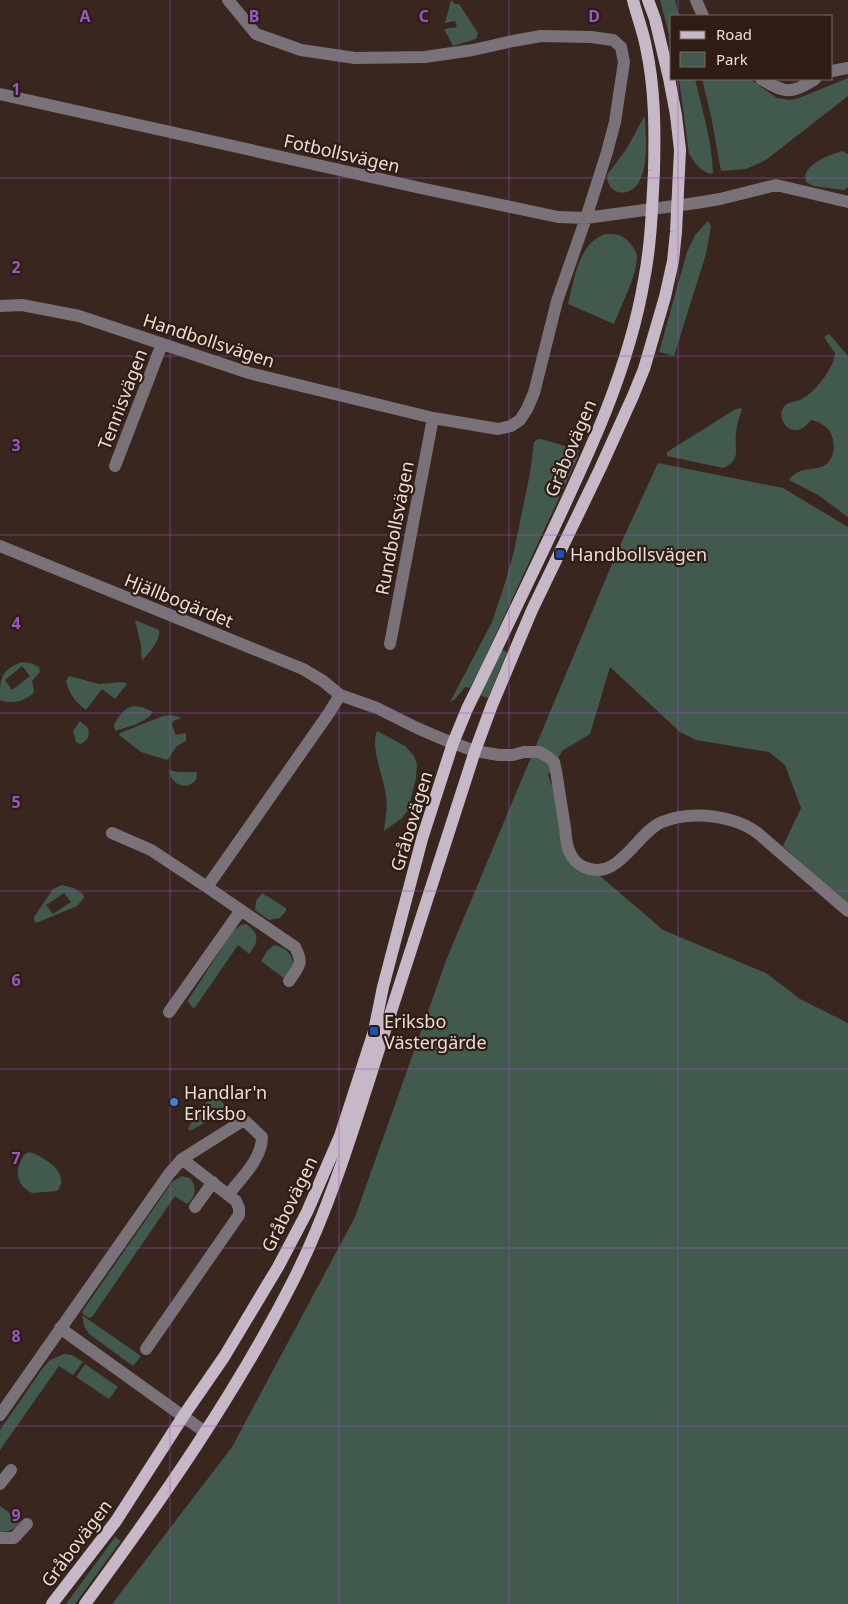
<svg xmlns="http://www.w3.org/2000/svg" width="848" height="1604" font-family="'Noto Sans',sans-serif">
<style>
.green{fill:#42594d;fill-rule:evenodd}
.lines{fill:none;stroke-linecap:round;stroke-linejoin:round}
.minor{stroke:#797279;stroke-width:12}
.major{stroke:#c7b8c7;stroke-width:12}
.grid{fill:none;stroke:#9758c5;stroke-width:1;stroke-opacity:0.55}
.transit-dot{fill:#1a4fb4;stroke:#2f1d15;stroke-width:2}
.shop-dot{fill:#3f7fe0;stroke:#2f1d15;stroke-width:2}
.labels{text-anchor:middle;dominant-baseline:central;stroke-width:4.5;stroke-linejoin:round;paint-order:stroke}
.street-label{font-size:18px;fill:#eaddd7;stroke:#2f1d15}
.poi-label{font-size:18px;fill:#eaddd7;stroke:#2f1d15;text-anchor:start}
.grid-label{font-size:16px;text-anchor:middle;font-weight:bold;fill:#9758c5;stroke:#2f1d15;stroke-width:4.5;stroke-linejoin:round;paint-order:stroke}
</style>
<rect width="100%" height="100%" fill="#39261e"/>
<!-- green -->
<path class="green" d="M451,0L455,4H459L478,33L476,39L453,46L452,44L444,29L457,27L455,21L445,23Z
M660,0H675L679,16H672V46Z
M848,78V96L766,160L746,169L721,171L711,116L702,79H750L777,98L790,100L799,98Z
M679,79H695C702,109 712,141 713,173L711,174C700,171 695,163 689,154Z
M644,117L645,118C646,136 648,164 640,180C632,198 607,197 607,175L627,148Z
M842,151L848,154V187L844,190L813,186L806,182L805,175C811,161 828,156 842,151Z
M708,221L711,226L706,254L674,356L659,352L687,252L695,235Z
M606,234C611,234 617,234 621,236C628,239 637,250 637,257C637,275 621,306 614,324L568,304C574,281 578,242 606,234Z
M829,334L848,356V517L818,495L789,480C799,467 808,471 821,467C836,462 837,440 828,429C823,424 818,421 811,420C807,425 801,431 795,430C786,430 779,419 782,410C786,401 794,403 802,399C815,392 834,368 835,353L824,337Z
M740,408L742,409C739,417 737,425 736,433C734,449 742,460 723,468L667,456V452L734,410Z
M541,439L579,450L577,459L483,662L470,688L465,687L455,699L450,702L492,622L504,586L514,551L530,473L534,442L536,440Z
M658,463L783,488L848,527V905L783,846L801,808L785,765L769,752L696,740L680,732L610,667L590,734L562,751L548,775L578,857L663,930L766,973L800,999L848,1023V1604H112L232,1447L355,1217L447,958L617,552Z
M135,620L159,630C161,641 149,652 142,661L141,646Z
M502,650L507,652L488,698L480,695Z
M22,662L30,663L39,667L40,672L32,681L34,690L33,694C23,701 12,705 0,700C0,679 0,670 22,662ZM22,666L30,676L12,690L5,680Z
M69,676L99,684L124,682L127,684L115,699L102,689L86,710C76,703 69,694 66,681Z
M134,706L142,707L153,712C146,723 127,727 115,731L114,725C119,715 123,709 134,706Z
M172,715L182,718L173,721L172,725L176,735L186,733V741L177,746L167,760L141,752L119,735L120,733L163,716Z
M80,721L88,728C90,736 88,741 80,744L76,742L73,731Z
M377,731L405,746L414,756L417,764L416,778L408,810L402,818L384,831C385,819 388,808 386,796C384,777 370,749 377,731Z
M169,770L178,772H197L196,780C185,792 171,784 169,770Z
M62,885L74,888L83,894L84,898L77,906L36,923L34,920V917L53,889ZM64,893L71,902L53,914L46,905Z
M262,893L286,908V911L280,918L269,920L255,910L256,901Z
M246,924C260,934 259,941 249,954L238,945L194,1009L188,1002V1000L233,931L241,925Z
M274,945C285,947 293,954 293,965L285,979L261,961L267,951Z
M214,1098C220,1099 224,1103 226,1108L224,1112L190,1131L188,1129C194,1119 202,1102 214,1098Z
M29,1152C44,1156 72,1174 57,1191L32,1193C15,1185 14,1168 25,1154Z
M182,1176L190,1178C197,1187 196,1197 187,1204L175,1196L92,1317L89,1318L82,1313L84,1309L172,1182Z
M82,1315L141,1356L133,1366L89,1334L84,1326Z
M64,1354L72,1355L83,1362L73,1375L59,1366L0,1450V1430L42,1369L50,1360Z
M85,1364L118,1387L109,1399L76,1377Z
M0,1506L21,1521C15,1529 10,1532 0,1532Z
M115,1537L121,1541L75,1604H66Z"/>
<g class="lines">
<!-- minor -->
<path class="minor" d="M696,0L703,16
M832,71L848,68
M761,79C785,93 791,95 815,79
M0,94L425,189L558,217L586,218L696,203L720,199L776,185L848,202
M0,306L22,305L79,316L249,373L433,418L498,429L511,426L520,420L527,409L534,393L557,301L586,218L607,152L615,122L624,62L621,47L613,40L591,37L541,36L513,41L473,50L425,57L355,58L301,50L256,34L228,0
M115,466L162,344
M0,546L303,669L323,681L340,695L377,708L417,728L445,740L475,751L499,755H513L524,752H539L548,757L554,762L556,771C559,790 562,809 565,828C566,835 566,844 569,851C572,858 577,864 584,867C618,883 636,833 662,822C691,810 736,815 760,835L848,911
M390,644L433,418
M112,833L151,850L207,887
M289,981C299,966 304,964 295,947L207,887L329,713L340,695
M169,1012L241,910
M195,1207L213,1182
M60,1328L205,1432
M146,1349L239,1215V1208L236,1201L182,1159
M0,1415L169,1174L182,1159L244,1120L262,1137C262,1159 241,1178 229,1194
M0,1484L11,1470
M0,1538H14L27,1524"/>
<!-- major -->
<path class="major" d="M52,1604L116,1521L184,1415L224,1357L278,1267L307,1212L340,1136L374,1031L383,987L422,839L453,743L467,709C496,650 524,591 552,532C590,451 629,369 644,280C651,245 652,208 654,171C655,130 655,88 646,47C643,31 637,16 633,0
M85,1604C161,1501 235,1395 293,1281C330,1208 354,1127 379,1049C411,950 443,850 475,751L492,705L532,610L600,469L633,396L644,369L665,297L673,261L676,232L680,150L676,115L669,78L655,19L648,0"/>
</g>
<!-- grid -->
<path class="grid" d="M170,0V1604M339,0V1604M509,0V1604M678,0V16M678,79V1604M0,178H848M0,356H848M0,535H848M0,713H848M0,891H848M0,1069H848M0,1248H848M0,1426H848"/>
<!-- markers -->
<g class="transit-dot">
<rect x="555" y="549" width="10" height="10" rx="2.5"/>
<rect x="369" y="1026" width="10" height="10" rx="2.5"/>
</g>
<circle class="shop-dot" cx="174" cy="1102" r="5"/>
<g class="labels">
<!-- street labels -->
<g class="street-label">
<text transform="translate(342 153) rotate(13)">Fotbollsvägen</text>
<text transform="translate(209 340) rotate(18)">Handbollsvägen</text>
<text transform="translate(122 399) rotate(-69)">Tennisvägen</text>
<text transform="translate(570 448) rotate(-67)">Gråbovägen</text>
<text transform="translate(394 528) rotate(-79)">Rundbollsvägen</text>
<text transform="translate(179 600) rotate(22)">Hjällbogärdet</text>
<text transform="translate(411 821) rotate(-73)">Gråbovägen</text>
<text transform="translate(289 1204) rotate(-64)">Gråbovägen</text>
<text transform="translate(76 1543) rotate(-53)">Gråbovägen</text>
</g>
<!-- poi labels -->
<g class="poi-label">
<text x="570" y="554">Handbollsvägen</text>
<text x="384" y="1021">Eriksbo<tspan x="384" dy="21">Västergärde</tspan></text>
<text x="184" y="1092">Handlar'n<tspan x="184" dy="21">Eriksbo</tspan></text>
</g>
</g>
<g class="grid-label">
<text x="85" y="22">A</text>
<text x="254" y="22">B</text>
<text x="424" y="22">C</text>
<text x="594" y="22">D</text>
<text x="16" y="95">1</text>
<text x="16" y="273">2</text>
<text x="16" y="451">3</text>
<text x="16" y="629">4</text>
<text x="16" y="808">5</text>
<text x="16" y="986">6</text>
<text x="16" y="1164">7</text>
<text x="16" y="1342">8</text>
<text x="16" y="1521">9</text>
</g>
<!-- legend -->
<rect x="670" y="15" width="162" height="65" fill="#2f1d15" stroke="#7a6a63"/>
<rect x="680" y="31" width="25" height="8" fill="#c7b8c7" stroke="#7a6a63"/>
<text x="716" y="40" font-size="15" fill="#eaddd7">Road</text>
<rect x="680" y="52" width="25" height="15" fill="#42594d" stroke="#7a6a63"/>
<text x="716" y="65" font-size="15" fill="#eaddd7">Park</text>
</svg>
